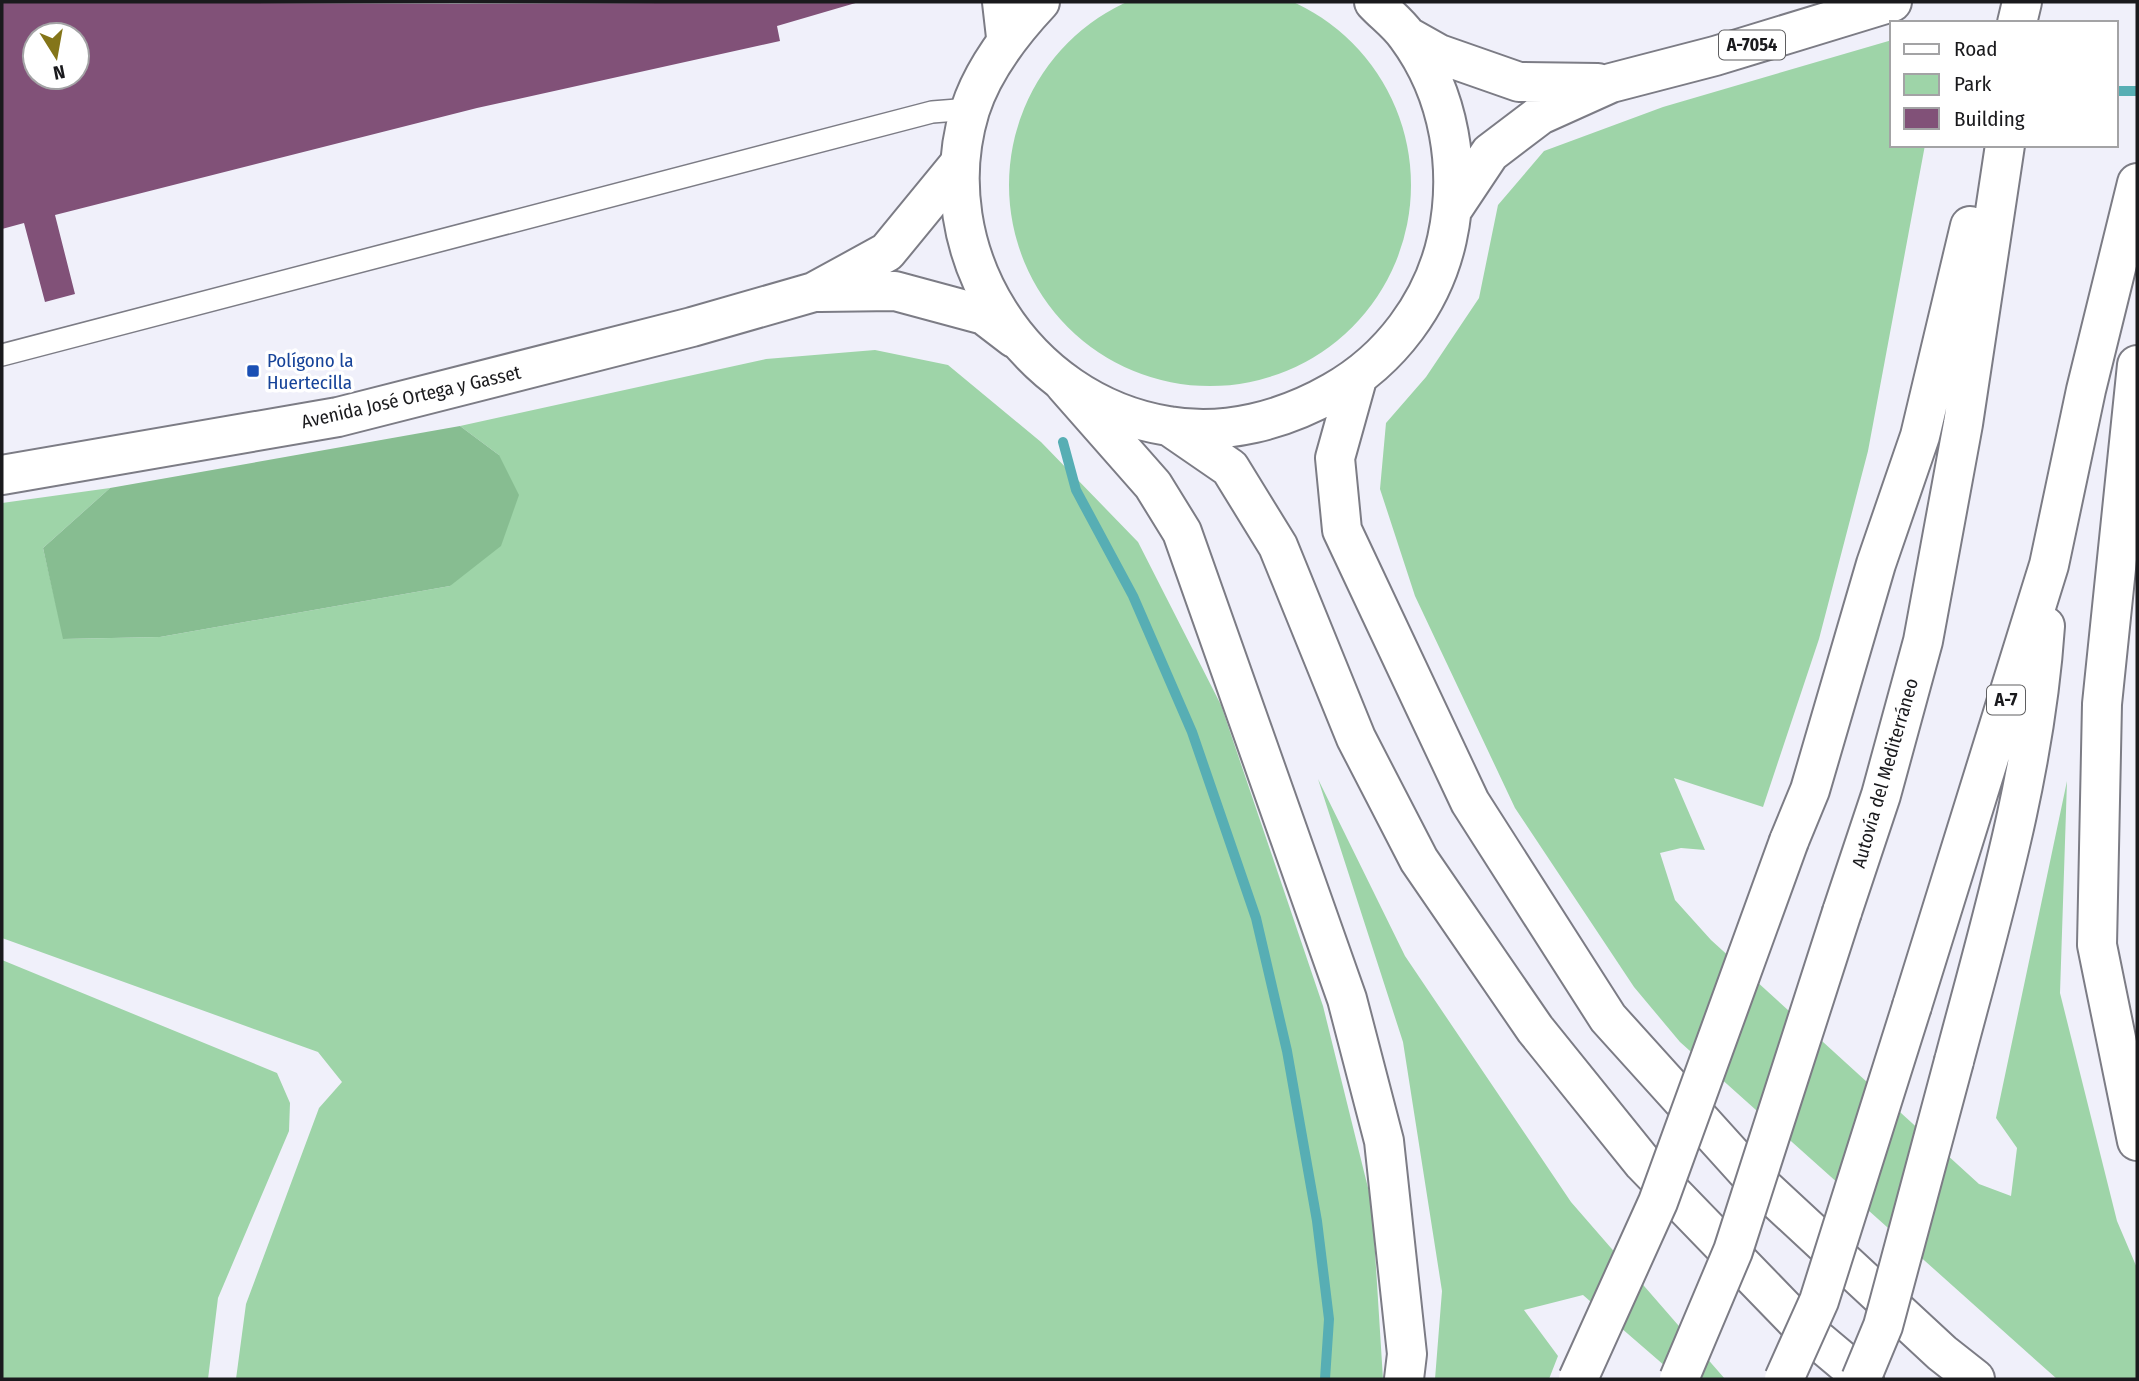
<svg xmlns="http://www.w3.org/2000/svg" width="2139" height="1381" font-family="'Fira Sans Condensed',sans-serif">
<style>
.green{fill:#9ed4a8}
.forest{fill:#87bd91}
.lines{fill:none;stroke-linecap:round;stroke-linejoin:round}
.stream{stroke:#57aeb4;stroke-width:10}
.building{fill:#815178;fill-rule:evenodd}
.lane-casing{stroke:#7c7c85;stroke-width:24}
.street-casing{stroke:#7c7c85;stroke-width:42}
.secondary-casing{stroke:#7c7c85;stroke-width:42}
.primary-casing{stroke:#7c7c85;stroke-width:42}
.highway-casing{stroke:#7c7c85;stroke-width:42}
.lane{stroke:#fff;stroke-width:21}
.street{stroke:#fff;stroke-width:38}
.secondary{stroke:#fff;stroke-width:38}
.primary{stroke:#fff;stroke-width:38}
.highway{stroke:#fff;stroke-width:38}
.highway-bridge-casing{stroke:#7c7c85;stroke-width:42;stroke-linecap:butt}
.highway-bridge{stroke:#fff;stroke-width:38}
.transit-dot{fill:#1a4fb4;stroke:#fff;stroke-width:2.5}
.labels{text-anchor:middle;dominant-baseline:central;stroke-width:7;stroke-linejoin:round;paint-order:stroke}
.shield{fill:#fff;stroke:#5f5f61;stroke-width:2}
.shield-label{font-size:18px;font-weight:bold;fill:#1a1a1d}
.transit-label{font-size:19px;fill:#164399;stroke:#fff;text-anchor:start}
.street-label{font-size:19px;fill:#1a1a1d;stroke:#fff}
</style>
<rect width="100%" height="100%" fill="#f0f0fa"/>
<!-- green -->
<path class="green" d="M1009 185a201 201 0 1 1 402 0a201 201 0 1 1-402 0Z
M1892,40V145H1925L1868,451L1819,639L1763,807L1674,778L1705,850L1681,848L1660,853L1675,900L1711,940L1979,1184L2011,1196L2017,1148L1996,1118L2067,781L2060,993L2117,1221L2137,1268V1379H2057L1680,1042L1634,987L1515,808L1415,596L1380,489L1386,423L1426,377L1479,298L1498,205L1544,151L1663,107Z
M875,350L948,365L1041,442L1138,542L1221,705L1323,1006L1372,1204L1383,1379H236L246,1304L319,1108L342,1082L318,1052L2,938V503L110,488L43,548L64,639L160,637L450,586L499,455L460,426L766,359Z
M1318,779L1405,956L1571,1202L1725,1379H1680L1583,1295L1524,1310L1558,1356L1549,1379H1435L1442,1291L1403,1042Z
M2,960L277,1073L290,1103L289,1131L218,1298L208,1379H2Z"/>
<!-- forest -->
<path class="forest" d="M460,426L499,455L519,495L501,546L450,586L160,637L63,639L43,548L110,488Z"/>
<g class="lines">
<!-- stream -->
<path class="stream" d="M2116,91H2137
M1063,442L1076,490L1133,596L1192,732L1256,918L1287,1051L1317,1221L1329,1319L1325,1379"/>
</g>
<!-- building -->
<path class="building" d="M2,2L454,4L859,2L777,26L780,41L477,108L55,215L75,294L45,302L24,223L2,229ZM35,35H77V77H35Z"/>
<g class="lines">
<defs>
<path id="lane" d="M2,355L932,112L970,109"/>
<path id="street" d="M1002,2L1006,37"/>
<path id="secondary" d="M820,292L895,291L984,315L1014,338
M2,475L338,417L692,327L814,292L887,252L960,163"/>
<path id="primary" d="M1040,2C1011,33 983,69 970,110C927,251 1024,403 1168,426C1225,436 1284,420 1333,392C1390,360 1433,303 1447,239C1462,170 1450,94 1407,36C1398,23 1384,13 1374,2
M1407,36L1439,54L1519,82L1598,83
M1454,207L1490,153L1540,115L1611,83L1715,56L1892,2
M1357,379L1335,458L1342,530L1470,802L1608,1018L1749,1174L1942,1353L1975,1379
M1169,426L1230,468L1278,546L1356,738L1419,860L1535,1029L1643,1163L1802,1327L1864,1379"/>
<path id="highway" d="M2017,23L2022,2
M2137,365L2102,704L2097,945L2137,1141
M1065,385L1153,485L1182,532L1347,999L1384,1141L1407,1354L1404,1379
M1789,841L1810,790L1876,564L1920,436L1970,226
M1842,912L1881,795L1923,641L1963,424L2005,145
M1912,1006L2049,565L2086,390L2137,183
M1954,1061C1992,917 2035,775 2045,626"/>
</defs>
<!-- lane casing -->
<use href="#lane" class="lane-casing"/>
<!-- street casing -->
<use href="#street" class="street-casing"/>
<!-- secondary casing -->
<use href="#secondary" class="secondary-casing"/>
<!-- primary casing -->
<use href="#primary" class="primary-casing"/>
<!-- highway casing -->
<use href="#highway" class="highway-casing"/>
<!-- lane -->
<use href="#lane" class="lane"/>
<!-- street -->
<use href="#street" class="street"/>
<!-- secondary -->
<use href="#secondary" class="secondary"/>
<!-- primary -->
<use href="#primary" class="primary"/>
<!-- highway -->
<use href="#highway" class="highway"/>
<defs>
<path id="highway-bridge" d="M1578,1379L1658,1202L1789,841
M1679,1379L1733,1251L1842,912
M1784,1379L1819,1301L1912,1006
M1861,1379L1883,1326L1954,1061"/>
</defs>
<!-- highway-bridge casing -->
<use href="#highway-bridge" class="highway-bridge-casing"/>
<!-- highway-bridge -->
<use href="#highway-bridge" class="highway-bridge"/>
</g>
<!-- markers -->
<rect class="transit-dot" x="246" y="364" width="14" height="14" rx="3.5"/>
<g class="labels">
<!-- shield labels -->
<g class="shield">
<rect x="1719" y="30.5" width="66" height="29" rx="5"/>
<rect x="1987" y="685.5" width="38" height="29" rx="5"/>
</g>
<g class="shield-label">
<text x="1752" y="45">A-7054</text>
<text x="2006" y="700">A-7</text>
</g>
<!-- transit labels -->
<g class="transit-label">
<text x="267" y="360">Polígono la<tspan x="267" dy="22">Huertecilla</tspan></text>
</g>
<!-- street labels -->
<g class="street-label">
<text transform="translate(411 397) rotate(-13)">Avenida José Ortega y Gasset</text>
<text transform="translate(1885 773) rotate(-74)">Autovía del Mediterráneo</text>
</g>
</g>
<!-- border -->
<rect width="2139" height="1381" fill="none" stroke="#1a1a1d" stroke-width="7"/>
<!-- legend -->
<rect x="1890" y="21" width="228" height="126" fill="#ffffff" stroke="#a3a3a5" stroke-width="2"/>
<rect x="1904" y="44" width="35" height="10" fill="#ffffff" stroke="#a3a3a5" stroke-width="2"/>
<text x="1954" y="56" font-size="21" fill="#1a1a1d">Road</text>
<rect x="1904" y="74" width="35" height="21" fill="#9ed4a8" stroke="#a3a3a5" stroke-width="2"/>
<text x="1954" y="91" font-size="21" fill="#1a1a1d">Park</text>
<rect x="1904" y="108" width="35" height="21" fill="#815178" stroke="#a3a3a5" stroke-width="2"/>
<text x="1954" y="126" font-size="21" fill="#1a1a1d">Building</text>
<!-- north arrow -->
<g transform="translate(56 56) rotate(169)"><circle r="33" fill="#ffffff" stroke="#a3a3a5" stroke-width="2"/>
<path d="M0-5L12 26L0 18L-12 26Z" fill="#847519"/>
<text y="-10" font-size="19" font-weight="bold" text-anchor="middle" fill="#1a1a1d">N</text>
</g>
</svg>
